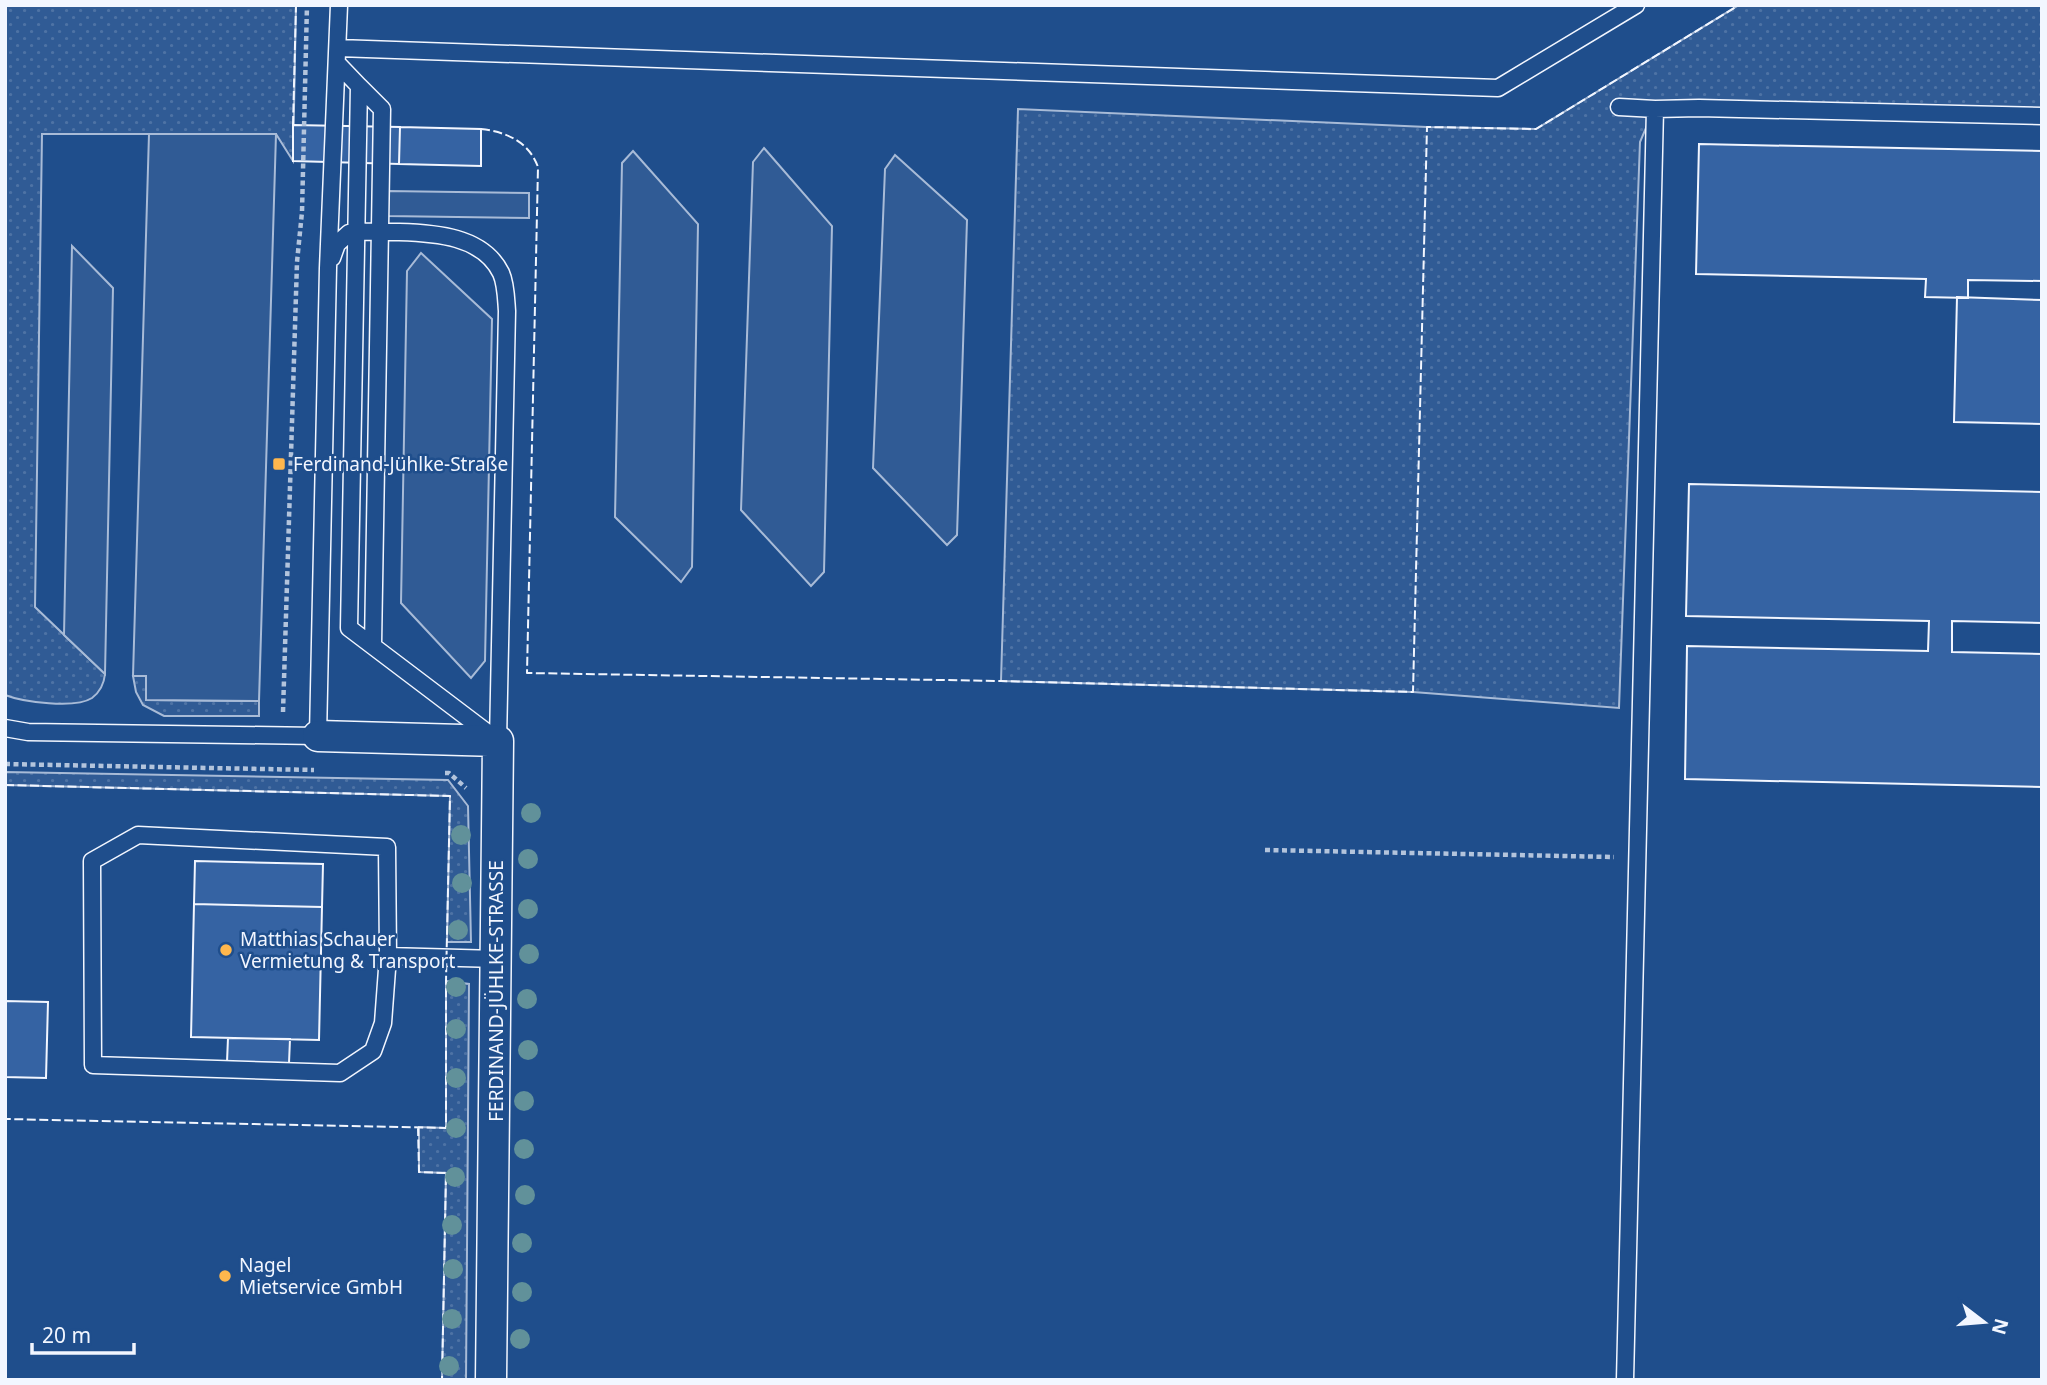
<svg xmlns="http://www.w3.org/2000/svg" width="2047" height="1385" font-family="'Noto Sans',sans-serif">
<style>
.grass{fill:url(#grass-dots);stroke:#a8bbd7;stroke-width:2}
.built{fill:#305b95;stroke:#a8bbd7;stroke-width:2}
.building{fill:#3563a3;stroke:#f2f6ff;stroke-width:2}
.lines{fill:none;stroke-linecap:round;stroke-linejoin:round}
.service-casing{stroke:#f2f6ff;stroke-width:19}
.minor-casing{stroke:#f2f6ff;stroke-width:33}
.path{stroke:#b3c4dc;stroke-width:4.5;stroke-dasharray:5 3.5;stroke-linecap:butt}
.service{stroke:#1f4e8c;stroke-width:16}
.minor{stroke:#1f4e8c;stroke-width:30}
.fence{stroke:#f2f6ff;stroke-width:2;stroke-dasharray:9 3.5;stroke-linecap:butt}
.tree{fill:#61919a}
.poi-dot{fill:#ffb74d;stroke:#1f4e8c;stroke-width:2.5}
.labels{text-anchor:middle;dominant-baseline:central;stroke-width:5;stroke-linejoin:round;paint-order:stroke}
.poi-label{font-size:19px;fill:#f2f6ff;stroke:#1f4e8c;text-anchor:start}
.street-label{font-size:19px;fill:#f2f6ff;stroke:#1f4e8c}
</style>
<defs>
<pattern id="grass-dots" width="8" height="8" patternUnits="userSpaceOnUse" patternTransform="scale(1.75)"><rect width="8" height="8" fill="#305b95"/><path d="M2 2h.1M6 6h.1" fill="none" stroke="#4e73a5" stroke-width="1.8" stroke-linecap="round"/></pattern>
</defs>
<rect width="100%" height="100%" fill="#1f4e8c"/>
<!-- grass -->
<path class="grass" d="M5,5H296L293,161L276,134H42L35,607L105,674C104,684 100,692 92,698C75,709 23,702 5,695Z
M1739,5H2042V117L1654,109L1640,142L1619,708L1413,692L1001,681L1018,109L1427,127L1536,129Z
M133,676H146V700L259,701V716H164L143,705L136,692Z
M5,772L448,780L468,806L471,942H447L450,796L5,785Z
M446,981L469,984L466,1380H442L446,1173L419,1172V1127L446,1128Z"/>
<!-- built -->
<path class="built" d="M149,134H276L259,701L146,700V676H133Z
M764,148L832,226L824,572L811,586L741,510L753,162Z
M633,151L698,224L692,567L681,582L615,517L622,163Z
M895,155L967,220L957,535L947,545L873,468L885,169Z
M387,191L529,193V218L387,216Z
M72,246L113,288L105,674L64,635Z
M421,253L492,319L485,661L471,678L401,603L407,271Z"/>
<!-- building -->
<path class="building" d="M293,125L400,127L399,164L293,161Z
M400,127L481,129V166L399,164Z
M1699,144L2042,151V281L1968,280V298L1925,297L1926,279L1696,274Z
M1957,297L2042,300V424L1954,422Z
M1689,484L2042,492V623L1952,621V652L2042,654V787L1685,779L1687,646L1928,651L1929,621L1686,616Z
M195,861L323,864L322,907L194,904Z
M194,904L322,907L319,1040L191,1037Z
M5,1001L48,1002L46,1078L5,1077Z
M228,1038L290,1039L289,1063L227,1062Z"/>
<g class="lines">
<defs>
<path id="service" d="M338,48L1498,88L1636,5
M337,63L359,86L349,628L493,737
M359,86L382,109L373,645
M1619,107L1655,109L1625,1380
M1655,109L1699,108L2042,116
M332,258L337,244L349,233C366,230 383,232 399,232C435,233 483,236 501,273C506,284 506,298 507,311L498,741
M5,728L28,732L318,736L328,268L339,5
M388,956L387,847L138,835L92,861L93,1065L340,1073L373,1051L383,1023L388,956L497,959"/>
<path id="minor" d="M318,736L498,741L491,1380"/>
</defs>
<!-- service casing -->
<use href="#service" class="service-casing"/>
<!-- minor casing -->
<use href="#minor" class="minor-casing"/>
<!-- path -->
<path class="path" d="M283,712L297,262L302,212L307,5
M5,764L314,770
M445,773H449L466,788
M1265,850L1614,857"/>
<!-- service -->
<use href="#service" class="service"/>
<!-- minor -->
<use href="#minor" class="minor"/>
<!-- fence -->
<path class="fence" d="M293,125L296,5
M481,129C507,132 529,142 538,167L527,673L1001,681L1413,692L1427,127L1536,129L1739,5
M5,785L450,796L446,981V1128L5,1119
M418,1127L419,1172L446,1173L442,1380"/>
</g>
<!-- trees -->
<g class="tree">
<circle cx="531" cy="813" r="10"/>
<circle cx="461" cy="835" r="10"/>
<circle cx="528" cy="859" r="10"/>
<circle cx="462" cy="883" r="10"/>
<circle cx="528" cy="909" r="10"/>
<circle cx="458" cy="930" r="10"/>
<circle cx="529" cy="954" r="10"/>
<circle cx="456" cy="987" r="10"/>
<circle cx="527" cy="999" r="10"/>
<circle cx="456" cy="1029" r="10"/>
<circle cx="528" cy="1050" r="10"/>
<circle cx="456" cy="1078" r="10"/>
<circle cx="524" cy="1101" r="10"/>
<circle cx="456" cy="1128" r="10"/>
<circle cx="524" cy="1149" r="10"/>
<circle cx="455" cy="1177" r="10"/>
<circle cx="525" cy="1195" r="10"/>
<circle cx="452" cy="1225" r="10"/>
<circle cx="522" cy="1243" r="10"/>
<circle cx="453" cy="1269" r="10"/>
<circle cx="522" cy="1292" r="10"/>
<circle cx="452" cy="1319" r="10"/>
<circle cx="520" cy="1339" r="10"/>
<circle cx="449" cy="1366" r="10"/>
</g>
<!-- markers -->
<g class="poi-dot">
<rect x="272" y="457" width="14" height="14" rx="3.5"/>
<circle cx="226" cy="950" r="7"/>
<circle cx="225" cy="1276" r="7"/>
</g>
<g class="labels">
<!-- poi labels -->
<g class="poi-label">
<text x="293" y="464">Ferdinand-Jühlke-Straße</text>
<text x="240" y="939">Matthias Schauer<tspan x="240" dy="22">Vermietung &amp; Transport</tspan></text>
<text x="239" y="1265">Nagel<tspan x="239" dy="22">Mietservice GmbH</tspan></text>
</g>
<!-- street labels -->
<g class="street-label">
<text transform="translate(496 991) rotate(-90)">FERDINAND-JÜHLKE-STRASSE</text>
</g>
</g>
<!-- border -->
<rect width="2047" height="1385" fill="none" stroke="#f2f6ff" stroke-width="14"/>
<!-- north arrow -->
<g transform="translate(1984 1322) rotate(106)" stroke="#1f4e8c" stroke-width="5" paint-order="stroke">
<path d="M0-5L12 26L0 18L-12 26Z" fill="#f2f6ff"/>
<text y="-10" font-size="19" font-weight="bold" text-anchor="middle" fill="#f2f6ff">N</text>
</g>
<!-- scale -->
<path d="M32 1343v10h102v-10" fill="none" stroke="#f2f6ff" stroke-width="3.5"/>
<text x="42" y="1343" font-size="21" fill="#f2f6ff" stroke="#1f4e8c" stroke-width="5" paint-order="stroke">20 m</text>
</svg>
